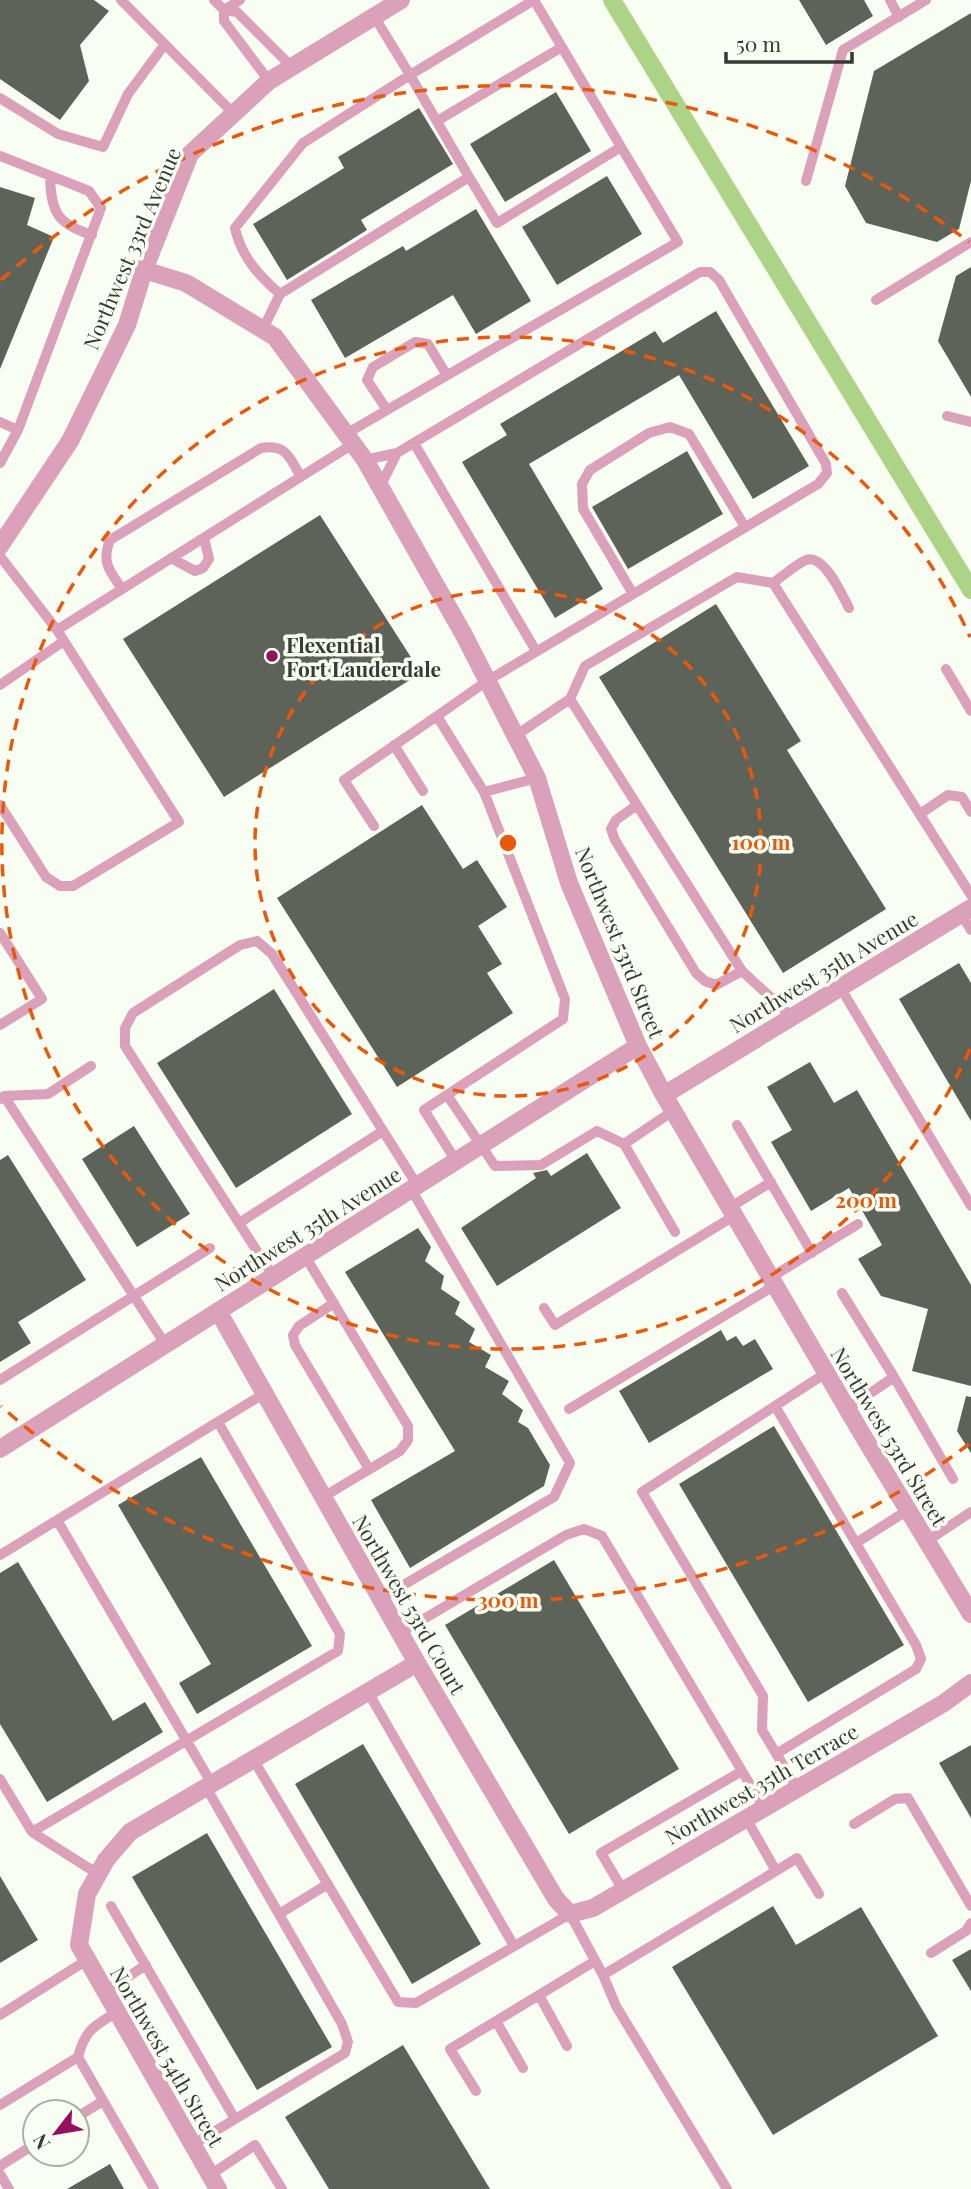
<svg xmlns="http://www.w3.org/2000/svg" width="971" height="2189" font-family="'Playfair Display',serif">
<style>
.lines{fill:none;stroke-linecap:round;stroke-linejoin:round}
.canal{stroke:#add386;stroke-width:18}
.building{fill:#5e6359}
.lane{stroke:#dba0ba;stroke-width:10}
.street{stroke:#dba0ba;stroke-width:18}
.ring{fill:none;stroke:#e8590c;stroke-width:3.5;stroke-dasharray:12 9}
.poi-dot{fill:#980e61;stroke:#f8fef2;stroke-width:2.5}
.labels{text-anchor:middle;dominant-baseline:central;stroke-width:7;stroke-linejoin:round;paint-order:stroke}
.street-label{font-size:21px;fill:#373a35;stroke:#f8fef2}
.poi-label{font-size:21px;font-weight:bold;fill:#373a35;stroke:#f8fef2;text-anchor:start}
.centre{fill:#e8590c;stroke:#f8fef2;stroke-width:3.5}
.ring-label{font-size:21px;text-anchor:middle;font-weight:bold;fill:#e8590c;stroke:#f8fef2;stroke-width:7;stroke-linejoin:round;paint-order:stroke}
</style>
<rect width="100%" height="100%" fill="#f8fef2"/>
<g class="lines">
<!-- canal -->
<path class="canal" d="M612,0L971,590"/>
</g>
<!-- building -->
<path class="building" d="M0,0H94L109,11L80,45L89,81L60,120L0,79Z
M799,0H864L873,16L826,45Z
M971,13V181L959,229L937,242L866,223L845,186L874,71Z
M556,92L591,151L505,202L470,144Z
M419,108L453,164L361,220L367,230L287,280L253,224L344,168L338,157Z
M607,176L642,234L557,285L522,227Z
M0,187L35,198L27,225L54,237L0,369Z
M476,209L531,301L476,334L453,295L345,358L311,300L403,246L406,251Z
M971,267V397L938,341L956,276Z
M716,311L809,466L753,499L679,375L529,464L603,589L555,618L462,462L507,435L500,424L655,331L663,343Z
M687,451L723,514L628,569L592,507Z
M320,515L421,673L224,797L123,639Z
M716,604L801,741L787,750L886,909L783,973L599,677Z
M422,805L463,869L477,860L507,907L478,926L502,964L487,973L513,1013L397,1087L277,898Z
M959,963L971,983V1121L899,999Z
M274,989L352,1114L236,1188L157,1063Z
M810,1062L834,1103L857,1090L971,1285V1386L912,1371L928,1309L881,1296L858,1259L882,1245L849,1188L811,1211L771,1142L792,1130L767,1087Z
M134,1126L190,1214L137,1247L82,1159Z
M587,1153L621,1208L497,1286L461,1228L536,1178L533,1173L547,1170L551,1176Z
M8,1155L86,1280L18,1322L31,1343L0,1362V1160Z
M418,1228L431,1247L425,1261L444,1276L441,1289L460,1302L455,1314L475,1329L469,1342L491,1355L485,1367L509,1381L502,1394L523,1410L518,1422L528,1428L550,1465L544,1486L410,1568L371,1500L455,1451L345,1272Z
M721,1330L727,1341L736,1336L743,1346L755,1339L773,1369L649,1443L619,1391Z
M966,1396L971,1397V1453L957,1431Z
M774,1426L904,1645L808,1702L679,1484Z
M201,1457L312,1646L197,1714L179,1683L211,1664L118,1505Z
M554,1560L679,1769L569,1834L445,1625Z
M18,1562L113,1721L145,1702L163,1732L47,1802L0,1724V1573Z
M363,1744L481,1944L412,1984L295,1784Z
M971,1745V1818L939,1763Z
M207,1833L332,2047L257,2090L132,1877Z
M0,1876L38,1940L0,1963Z
M773,1906L796,1945L861,1907L938,2036L773,2135L672,1967Z
M971,1949V1991L952,1960Z
M403,2045L490,2189H329L285,2117Z
M110,2164L124,2189H67Z"/>
<g class="lines">
<!-- lane -->
<path class="lane" d="M121,0L234,114
M214,0L224,10V21L269,81
M890,0L899,17
M224,10L237,12L292,67
M224,10L240,0
M374,16L410,75L534,0L621,147
M0,98L58,134L103,147L128,94L165,44
M437,121L562,47
M0,156L89,191L101,208L18,430L0,463
M50,176C51,212 57,224 92,235
M806,181L843,50L926,0
M280,294C259,276 241,256 235,228L303,143L410,75L469,177
M876,300L971,242
M263,329L280,294L469,177L497,223L621,147L678,242L387,410L367,380L373,367L415,342L428,344L446,374
M947,416L971,422
M0,422L18,430
M346,434L387,410
M414,443L536,651
M365,460L397,453L700,272H710L719,280L826,464L827,473L818,484L487,681L437,716L484,792L537,778
M380,487L397,453
M0,556L57,630L353,444
M171,558L195,571L203,568L209,559L204,538
M773,583C783,576 795,565 806,560C824,553 842,595 849,608
M122,589C110,571 101,563 110,540L261,448C287,444 289,457 301,477
M633,594L583,509L582,484L590,470L649,433L670,427L689,434L745,527
M946,669L971,711
M0,685L64,641
M570,699L585,666L737,577L773,583L971,895
M515,736L570,699L742,971L792,1017
M394,745L423,791
M0,805L46,877L60,886H73L179,822L57,630
M637,805L616,820L611,829L615,840L696,973L705,981L716,985L742,971
M920,814L948,795L962,797L971,812
M374,826L344,780L437,716
M961,914L971,930
M0,933L42,999L0,1025
M840,987L971,1206
M447,1095L495,1166L541,1165L597,1131L624,1144
M4,1096L48,1094L91,1066
M0,1099L4,1096L165,1344
M673,1111L624,1144L675,1232
M737,1125L812,1253
M456,1161L424,1110L563,1019L565,999L484,792
M729,1208L771,1182
M239,1223L383,1131
M305,1256L408,1426V1440L400,1451L323,1497
M273,1276L125,1046V1028L133,1013L240,945L257,941L272,954L417,1185
M770,1278L858,1224
M842,1293L894,1377
M334,1303L299,1326L293,1335L295,1345L369,1469
M544,1308L555,1325L734,1216
M0,1380L210,1248
M775,1406L916,1645L921,1659L916,1669L776,1754
M569,1409L774,1286
M847,1409L894,1377L953,1479
M57,1520L212,1784
M927,1541L971,1512
M856,1543L908,1510
M0,1555L265,1393
M381,1598L554,1497L570,1463L411,1189
M400,1633L566,1535L584,1529L602,1536L764,1808
M368,1692L514,1946
M253,1759L398,2002L416,2003L570,1914L603,1975L776,1871L746,1818
M0,1779L32,1832L338,1651L340,1634L218,1422
M797,1788L762,1730L763,1696L642,1492L826,1373
M854,1824L895,1799L908,1798L971,1906
M32,1832L98,1874
M776,1871L797,1858L819,1894
M623,1890L601,1853L742,1771
M111,1906L235,2119
M279,1914L328,1884
M931,1953L966,1931L971,1923
M603,1975L616,2006L727,2189
M105,1992L146,1965
M539,1995L567,2046
M0,2015L87,1960
M496,2021L523,2068
M78,2057L154,2189
M476,2091L450,2049L595,1961
M0,2105L78,2057C85,2030 94,2026 117,2012
M77,2117L103,2101
M192,2145L345,2053L348,2042L342,2024L206,1787
M0,2166L35,2144
M0,2174L9,2189
M210,2175L255,2145L282,2189"/>
<!-- street -->
<path class="street" d="M144,270L186,283L275,337L365,460L464,635L537,778L569,883L638,1046L664,1095L862,1434L971,1614
M0,546L70,441L127,325L144,270L190,154L269,81L401,0
M664,1095L971,908
M218,1311L417,1663L556,1899L570,1914L593,1908L944,1703L971,1683
M0,1449L638,1046
M218,2189L79,1945L87,1894L106,1860L130,1832L417,1663"/>
</g>
<!-- distance rings -->
<g class="ring">
<circle cx="508" cy="843" r="253"/>
<path d="M970 1049A506 506 0 1 1 970 637"/>
<path d="M969 1444A758 758 0 0 1 1 1406M1 280A758 758 0 0 1 969 242"/>
</g>
<!-- markers -->
<circle class="poi-dot" cx="272" cy="656" r="7"/>
<g class="labels">
<!-- street labels -->
<g class="street-label">
<text transform="translate(131 248) rotate(-67)">Northwest 33rd Avenue</text>
<text transform="translate(621 942) rotate(68)">Northwest 53rd Street</text>
<text transform="translate(823 971) rotate(-31)">Northwest 35th Avenue</text>
<text transform="translate(307 1228) rotate(-32)">Northwest 35th Avenue</text>
<text transform="translate(890 1436) rotate(59)">Northwest 53rd Street</text>
<text transform="translate(410 1604) rotate(60)">Northwest 53rd Court</text>
<text transform="translate(761 1783) rotate(-30)">Northwest 35th Terrace</text>
<text transform="translate(168 2056) rotate(60)">Northwest 54th Street</text>
</g>
<!-- poi labels -->
<g class="poi-label">
<text x="286" y="644">Flexential<tspan x="286" dy="24">Fort Lauderdale</tspan></text>
</g>
</g>
<circle cx="508" cy="843" r="10" class="centre"/>
<g class="ring-label">
<text x="761" y="850">100 m</text>
<text x="866" y="1208">200 m</text>
<text x="508" y="1608">300 m</text>
</g>
<!-- north arrow -->
<g transform="translate(56 2133) rotate(239)"><circle r="33" fill="#f8fef2" stroke="#abb0a6" stroke-width="2"/>
<path d="M0-5L12 26L0 18L-12 26Z" fill="#980e61"/>
<text y="-10" font-size="19" font-weight="bold" text-anchor="middle" fill="#373a35">N</text>
</g>
<!-- scale -->
<path d="M726 52v10h126v-10" fill="none" stroke="#373a35" stroke-width="3.5"/>
<text x="736" y="52" font-size="21" fill="#373a35" stroke="#f8fef2" stroke-width="5" paint-order="stroke">50 m</text>
</svg>
